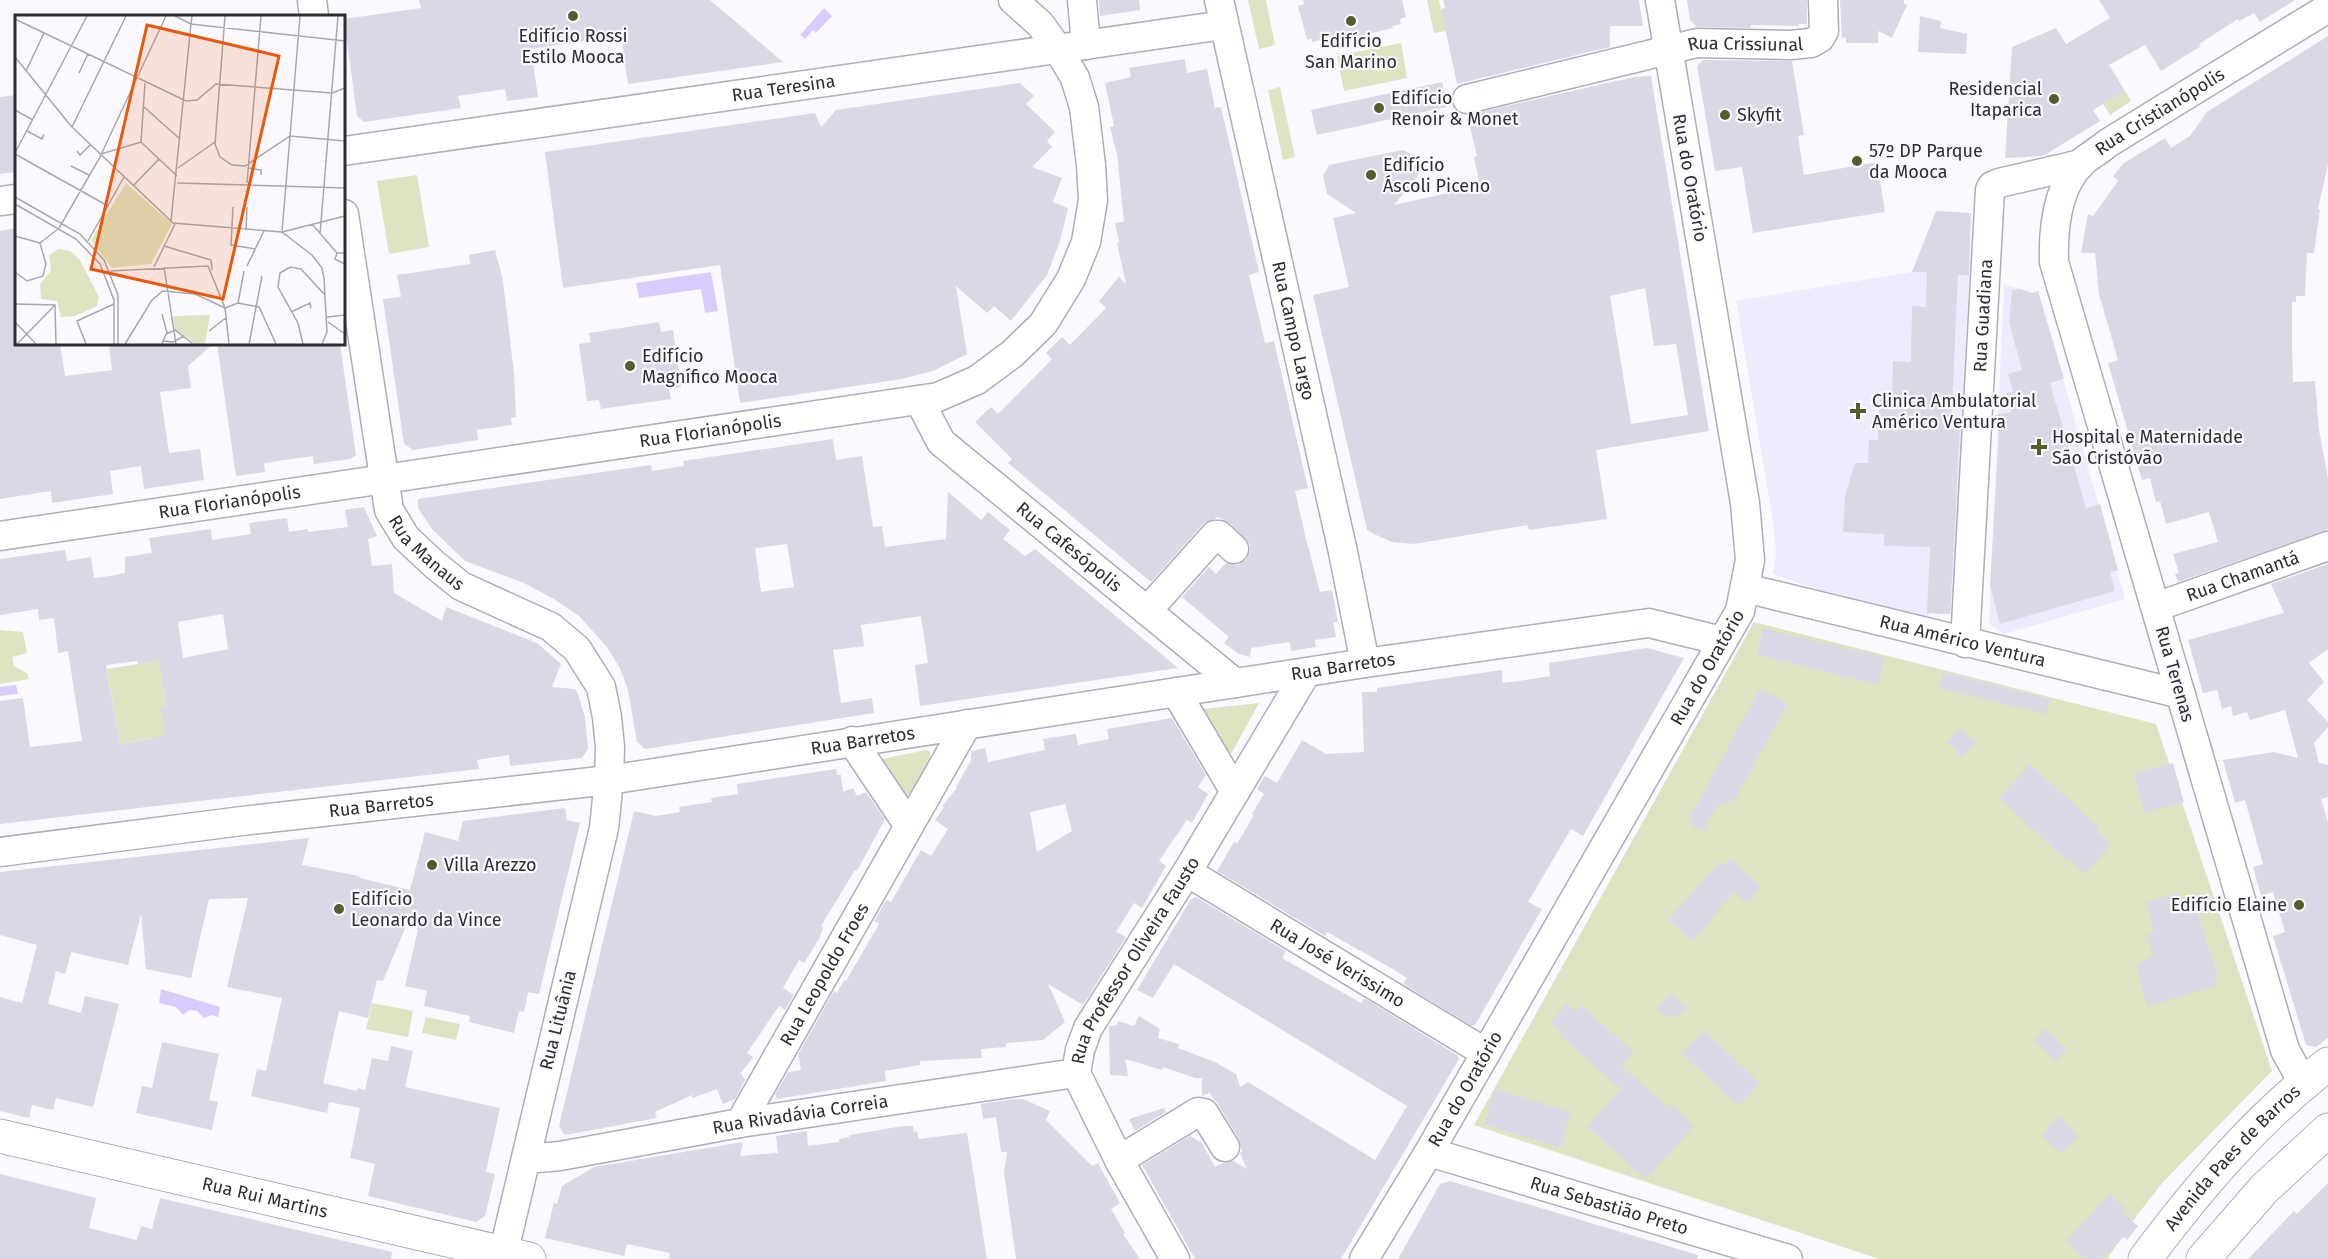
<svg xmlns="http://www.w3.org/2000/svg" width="2328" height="1259" font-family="'Fira Sans',sans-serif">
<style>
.built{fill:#f0eaff}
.green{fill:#dde4c1}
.water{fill:#dacbfd}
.building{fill:#dbd7e5;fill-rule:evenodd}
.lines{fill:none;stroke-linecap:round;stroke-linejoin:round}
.minor-casing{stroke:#b0acba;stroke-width:31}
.major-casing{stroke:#b0acba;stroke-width:35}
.minor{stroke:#fff;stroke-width:28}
.major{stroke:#fff;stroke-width:33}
.poi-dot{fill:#545c2b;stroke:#fbf9ff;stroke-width:2}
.labels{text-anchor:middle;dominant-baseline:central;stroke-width:4.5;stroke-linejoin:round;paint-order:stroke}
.poi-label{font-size:18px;fill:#2f2d33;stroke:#fbf9ff;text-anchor:start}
.street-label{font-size:18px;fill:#2f2d33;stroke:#fbf9ff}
.inset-road{fill:none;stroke:#a9a7ad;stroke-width:1.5}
.view{fill:#e8590c;fill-opacity:0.15;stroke:#e8590c;stroke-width:3}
.inset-edge{fill:none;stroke:#2f2d33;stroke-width:3}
</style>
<rect width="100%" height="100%" fill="#fbf9ff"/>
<!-- built -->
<path class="built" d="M1927,271L1969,275L1953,614L1930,613L1928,618L1806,586L1773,574L1776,552L1773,522L1736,301L1912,272Z
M2004,284L2040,296L2125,599L2004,634L1989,624Z"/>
<!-- green -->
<path class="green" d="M1248,0H1266L1275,45L1259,49Z
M1427,0H1439L1446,31L1434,33Z
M1401,43L1407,78L1344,91L1337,56Z
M1280,87L1295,157L1283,160L1268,90Z
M2125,91L2131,101L2110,115L2103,104Z
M417,175L429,247L389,254L377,181Z
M1754,622L2156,724L2272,1071L2164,1181L2138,1214L2107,1259H1879L1474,1125Z
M0,630L23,632L27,653L12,657L14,666L27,673L29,679L0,684Z
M170,659L163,687L166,706H161L168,746L150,738L120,745L107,669Z
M1259,703L1230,756L1202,709Z
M926,750L930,752V761L908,796L904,795L881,762L882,759Z
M372,1003L413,1011L408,1037L366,1029Z
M426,1017L460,1024L456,1040L422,1033Z"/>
<!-- water -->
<path class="water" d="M824,8L832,16L816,33L813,30L805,39L800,35Z
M711,272L718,311L705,313L701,289L639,298L636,283Z
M16,685L18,694L0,696V687Z
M161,989L220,1007L218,1017L212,1015L204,1018L197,1011L190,1010L183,1015L176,1007L159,1003Z"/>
<!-- building -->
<path class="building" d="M419,0H710L783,62L628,84L621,35L531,49L538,97L507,101L505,89L458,96L461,108L364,122L357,116L344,19L421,8Z
M1099,0H1139L1140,10L1100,16Z
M1303,0H1402L1406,17L1400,19L1401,24L1392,26L1393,28L1321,46L1320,40L1312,42V39L1307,40L1298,6L1304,4Z
M1443,0H1639L1643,26H1610V47L1457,84L1441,9L1445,8Z
M1687,0H1807V24H1799V26L1751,25V28L1697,27L1690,20Z
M1840,0H1904V4L1907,5L1892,38L1878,31V43H1846V37L1842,38Z
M2099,0H2295L2260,22L2254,13L2239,21L2238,19L2199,44L2201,46L2161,71L2145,45L2109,65L2125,91L2093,110L2100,121L2043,156L2005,158L2012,47L2056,28L2066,44L2110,18Z
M1920,16L1941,21L1940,28L1967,34L1966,54L1918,52Z
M2328,36V164L2318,209H2320L2314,253H2307L2305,296H2296V302H2292V348L2293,382L2315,381L2319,430L2328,478V530L2178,582L2175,574L2179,573L2173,554L2218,542L2209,512L2166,524L2160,501L2156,502L2150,478L2142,480L2108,363L2118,360L2099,294L2095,253H2081L2088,214L2093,216L2118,181L2113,176L2124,163L2165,138L2171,148L2190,136L2207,112Z
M1185,59L1187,73L1207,69L1215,108L1221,107L1259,272L1249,275L1265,343L1274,341L1308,488L1295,491L1305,535L1320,592L1332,590L1338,622H1333L1336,637L1315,640L1316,647L1291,651L1290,642L1251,648L1250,657L1239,654L1224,643L1229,637L1182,597L1209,567L1216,574L1226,563L1238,565L1246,560L1250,552V544L1230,523L1218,517L1203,524L1151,582L1008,463L1012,459L975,422L991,407L998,414L1052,359L1046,353L1062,337L1070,345L1106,308L1099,301L1119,277L1126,284L1117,243H1119L1115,223L1124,222L1117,154L1110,127L1114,126L1105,83L1131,77L1129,68Z
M1703,60L1792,61L1804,135L1798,136L1804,175L1877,162L1885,212L1753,233L1742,167L1715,171L1697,66Z
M1651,76L1709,431L1596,450L1607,519L1529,530L1527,525L1414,544L1392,542L1376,535L1367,530L1313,295L1349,287L1333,218L1356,213L1327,194L1323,176L1329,165L1403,150L1415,156L1419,174L1394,205L1480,186L1474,157L1477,156L1467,115L1634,77ZM1645,288L1654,346L1676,344L1688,415L1631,424L1610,296Z
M1442,82L1447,107L1317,135L1311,110Z
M1020,83L1034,96L1026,104L1055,132L1047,141L1052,147L1032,167L1062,178L1053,202L1068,208L1060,241L1047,275L1011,321L994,306L987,313L956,286L967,354L933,371L902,379L740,403L720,265L563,288L545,152L815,113L821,127L836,110Z
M16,95V172L0,174V97Z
M1936,211L1971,213L1969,275H1958L1951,426L1960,427L1950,614H1943L1927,613L1930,547L1884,546V534L1843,532L1845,496L1855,463H1868L1869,440H1878L1880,395H1892L1893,361L1911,362L1912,306L1926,307L1927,272H1912Z
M16,228V344H60L65,376L112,370L109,344H213L188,366L191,388L160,392L169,453L200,449L204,480L144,489L141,466L110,471L113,494L52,503L51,491L0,499V231Z
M495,250L503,281L514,373L516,417L511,418L512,425L477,430L478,440L413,450L404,444L383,299L401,297L397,275L470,264L469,255Z
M2020,289L2032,293L2038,291L2064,379L2050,383L2086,508L2100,504L2118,570L2110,572L2115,591L2000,624L1990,586L1999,434L1995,415L2011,412L2006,393L2013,392L2008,374L2022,370L2009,322L2012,290Z
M659,322L661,332L673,330L681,387L669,389L671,399L601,409L599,400L587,401L579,344L591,342L589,333Z
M217,344H340L356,455L350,459L314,464L313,456L264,463L265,472L236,476Z
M833,439L836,460L862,456L873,527L882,526L885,547L946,539L948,492L981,520L988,512L1010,530L1003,539L1025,556L1035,549L1178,668L920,706L915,665L928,663L921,616L861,625L864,646L833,650L841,703L872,698L874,713L645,749L637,742L628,690L620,668L607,647L579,616L554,599L524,583L465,561L432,529L418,508V499L424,498L651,465L652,471L684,466L683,461ZM787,544L794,587L761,592L755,548Z
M364,507L377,536L368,539L372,566L392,564L394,593L442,621L446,607L537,643L561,664L552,687L575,689L578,694L585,717L588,749L582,758L510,766L509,755L477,760L479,769L0,824V701L23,698L30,747L82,741L68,651L58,653L54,618L39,620L38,609L0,615V559L65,550L67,561L91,557L94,578L110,576L125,573V557L152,553L149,538L211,529L212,540L251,534L249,523L287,518L289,532L308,529V532L348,527L345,510ZM223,614L228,649L183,658L178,622ZM137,661L138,664L159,661L166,706H160L165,735L120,745L106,665Z
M2328,564V649L2309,663L2324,682L2307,700L2328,722V727L2314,743L2319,763L2328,765V797L2321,799L2328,822V1038L2316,1047L2306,1045L2273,936L2285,932L2273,892L2261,896L2253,867L2263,864L2245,800L2235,803L2223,760L2274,752L2298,758L2285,710L2250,720L2247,712L2233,716L2231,706L2222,709L2217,690L2203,693L2188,640L2284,613L2271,584Z
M1763,628L1885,658L1878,685L1757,655Z
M1647,648L1684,658L1583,836L1571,829L1528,902L1542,909L1475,1025L1472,1026L1403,984L1407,978L1391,968L1327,932L1325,936L1217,871L1234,842L1237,844L1254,815L1252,814L1264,794L1257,789L1265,776L1277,783L1302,740L1326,754L1364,752L1362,692H1377V688L1502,670V683L1519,681L1550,676L1549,663Z
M1943,672L2050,699L2046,714L1939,688Z
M1760,688L1787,704L1735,800L1717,806L1703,832L1693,826L1690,817Z
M1172,718L1206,775L1198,787L1208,794L1192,823L1187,820L1159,861L1166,866L1142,908L1134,903L1116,932L1126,937L1083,1005L1048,984L1065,1022L1043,1040L1006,1043V1047L981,1049L982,1058L920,1061V1065L885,1071L886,1081L777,1099L775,1094L788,1072L801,1070L798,1054L834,991L837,993L844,980L846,981L879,924L874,921L886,900L891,902L921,850L931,856L948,829L935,820L944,807L942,806L957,788L956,787L971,760V751L985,748L988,762L1045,750L1043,739L1076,734L1078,745L1109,739L1107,729ZM1065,804L1072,831L1037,852L1030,812Z
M1960,728L1975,743L1962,757L1947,742Z
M2173,763L2184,802L2145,813L2133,773Z
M2030,764L2099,828L2097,830L2111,845L2084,874L2070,860L2068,862L1999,798Z
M836,769L837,775H841L843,792L853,788L857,796L866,792L885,819L857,871L855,870L821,926L823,928L819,939L804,963L799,960L783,988L794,995L785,1010L779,1006L747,1053L753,1057L741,1073L745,1080L735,1099L723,1104L717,1089L693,1098L692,1095L655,1112L657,1118L565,1135L559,1126L634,811L656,816L680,812L679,807L712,802L711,798L738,794L737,784Z
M565,808L567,820L580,823L539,994L528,992L524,1012L519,1011L514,1033L469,1022L470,1016L424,1006L427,991L405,986L418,929L406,926L383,981L377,980L368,1018L339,1011L323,1083L357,1091L358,1088L365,1090L372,1058L388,1061L391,1046L413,1051L405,1087L500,1108L486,1172L495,1174L485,1216L476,1222L368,1196L375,1164L350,1158L360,1108L329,1102L327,1113L251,1096L257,1069L266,1071L282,998L227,987L248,898L209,899L191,978L146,969L141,914L128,965L71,952L65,974L56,971L48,1004L81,1013L85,996L119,1004L93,1107L56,1098L53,1110L32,1105L29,1118L0,1111V997L22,1003L37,945L0,935V872L309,838L302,865L359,876L360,878L410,890L425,832L458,841L463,821Z
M1730,859L1761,886L1747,903L1734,892L1693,941L1668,920L1720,862L1725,865Z
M2179,893L2182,903L2193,900L2218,977H2214L2217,986L2147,1006L2136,966L2151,957L2152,954L2147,934L2154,933L2146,902Z
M1196,897L1286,951L1282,958L1361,1003L1364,998L1457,1055L1459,1059L1341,1259H1195L1142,1165L1190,1136L1202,1143L1215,1167L1223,1163L1233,1161L1247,1169L1240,1153L1242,1152L1239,1139L1218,1104L1209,1093L1202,1096V1078H1195L1163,1067L1162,1070L1125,1059L1128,1076L1110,1075L1109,1026L1117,1025L1118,1021L1134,1026L1139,1016L1160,1029L1158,1038L1179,1044L1178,1048L1215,1062L1236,1074L1240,1087L1248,1082L1375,1160L1407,1106L1174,964L1153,998L1137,990L1191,899Z
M1671,994L1687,1008L1682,1012V1015L1666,1016L1656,1009Z
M1567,1004L1577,1011L1582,1006L1634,1052L1621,1066L1667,1107L1670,1103L1694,1126L1646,1179L1587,1127L1621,1089L1558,1034L1561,1030L1550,1022Z
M2045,1029L2067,1049L2056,1061L2034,1041Z
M1704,1030L1760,1083L1738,1106L1682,1054Z
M162,1042L219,1054L209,1100L218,1102L212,1130L136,1113L142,1086L152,1088Z
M1495,1089L1570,1112L1561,1148L1484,1124Z
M1014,1099H1023L1050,1111L1046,1120L1092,1166L1098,1163L1120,1203L1111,1209L1125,1233L1123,1234L1140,1259H1016L1004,1173L1007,1152H1001L996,1117L983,1119L981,1104Z
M1164,1108L1166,1112L1135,1131L1129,1119Z
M2059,1116L2079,1137L2061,1153L2042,1136Z
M903,1126H913L914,1132L917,1131L919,1139L967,1133L987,1259H669L670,1253L627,1244L624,1256L545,1238L554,1203L557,1204L562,1186L594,1167L743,1142L740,1156L778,1153L776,1136L807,1131L808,1146L839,1142V1139L849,1137V1135Z
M0,1174L96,1198L89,1228L137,1240L141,1226L152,1229L160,1198L392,1252L391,1259H0Z
M1450,1181L1698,1255V1259H1398L1440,1184Z
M2328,1183V1259H2248L2294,1211L2297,1214Z
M2110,1194L2126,1209L2122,1213L2138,1226L2127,1240L2124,1237L2101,1259H2084L2066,1241Z"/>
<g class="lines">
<defs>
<g id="minor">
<path d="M312,0L314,16"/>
<path d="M1082,0L1086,45"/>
<path id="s1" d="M1219,0L1343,552L1365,663"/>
<path id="s2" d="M1467,99L1697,43L1790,45L1811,43L1820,38L1824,31L1823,0"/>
<path id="s3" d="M344,151L1224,25"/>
<path d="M0,201L16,199"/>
<path id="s4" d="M344,214L389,510L406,538L435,565L461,586L551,627L577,649L601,687L607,717L610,747L609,780L604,828L502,1259"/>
<path id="s5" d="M919,400L941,442L1235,683"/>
<path id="s6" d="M0,536L938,397L977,380L1012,354L1043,324L1071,279L1086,242L1093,200L1091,165L1084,107L1075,78L1058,49L1040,24L1013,0"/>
<path id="s7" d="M1745,588L2181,694"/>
<path id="s8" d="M2156,607L2328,546"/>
<path d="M1147,611L1215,535H1219L1234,549"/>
<path id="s9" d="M1965,643L1990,190L1992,186L1999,183L2081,164"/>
<path d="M1176,692L1235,792"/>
<path d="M852,741L909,826"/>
<path id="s10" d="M0,852L242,821L609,780L1365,663L1649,623L1722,641"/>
<path id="s11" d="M1187,872L1486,1053"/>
<path id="s12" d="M2303,1083L2285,1050L2054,262C2053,230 2057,188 2081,163C2089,156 2100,150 2108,143L2328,8"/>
<path id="s13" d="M740,1123L967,724"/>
<path id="s14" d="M1429,1152L1788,1259"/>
<path id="s15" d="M526,1159L560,1156L740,1123L1076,1073"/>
<path d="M1119,1160L1198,1112L1204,1113L1225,1147"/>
<path id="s16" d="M1175,1259L1119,1160L1076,1073L1080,1050L1088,1028L1187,872L1306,673"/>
<path id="s17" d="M1364,1259L1429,1152L1740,611L1750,560L1745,503L1660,0"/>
</g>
<g id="major">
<path id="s18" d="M0,1136L529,1259"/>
<path id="s19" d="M2145,1259C2198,1188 2257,1118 2328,1064"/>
<path d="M2203,1259L2264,1189L2328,1130"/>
</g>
</defs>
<!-- minor casing -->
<use href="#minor" class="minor-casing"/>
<!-- major casing -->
<use href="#major" class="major-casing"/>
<!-- minor -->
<use href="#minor" class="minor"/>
<!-- major -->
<use href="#major" class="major"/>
</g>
<!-- markers -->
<g class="poi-dot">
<circle cx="573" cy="16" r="6"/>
<circle cx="1351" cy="21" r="6"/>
<circle cx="2054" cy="99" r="6"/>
<circle cx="1379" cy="108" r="6"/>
<circle cx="1725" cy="115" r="6"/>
<circle cx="1857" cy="161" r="6"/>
<circle cx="1371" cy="175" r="6"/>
<circle cx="630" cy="366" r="6"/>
<path d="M1855 402h6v6h6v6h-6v6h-6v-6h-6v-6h6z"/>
<path d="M2036 438h6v6h6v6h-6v6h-6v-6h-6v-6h6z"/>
<circle cx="432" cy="865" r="6"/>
<circle cx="2299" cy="905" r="6"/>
<circle cx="339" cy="909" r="6"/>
</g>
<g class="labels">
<!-- poi labels -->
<g class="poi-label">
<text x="573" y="36" text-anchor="middle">Edifício Rossi<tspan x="573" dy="21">Estilo Mooca</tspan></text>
<text x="1351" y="41" text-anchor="middle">Edifício<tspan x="1351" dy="21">San Marino</tspan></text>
<text x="2042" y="89" text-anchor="end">Residencial<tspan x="2042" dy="21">Itaparica</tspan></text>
<text x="1391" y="98">Edifício<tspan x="1391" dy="21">Renoir &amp; Monet</tspan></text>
<text x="1737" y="115">Skyfit</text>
<text x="1869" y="151">57º DP Parque<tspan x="1869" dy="21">da Mooca</tspan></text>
<text x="1383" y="165">Edifício<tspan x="1383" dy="21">Áscoli Piceno</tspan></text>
<text x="642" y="356">Edifício<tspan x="642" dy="21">Magnífico Mooca</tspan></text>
<text x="1872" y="401">Clinica Ambulatorial<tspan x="1872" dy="21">Américo Ventura</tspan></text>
<text x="2052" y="437">Hospital e Maternidade<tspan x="2052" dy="21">São Cristóvão</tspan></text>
<text x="444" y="865">Villa Arezzo</text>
<text x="351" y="899">Edifício<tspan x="351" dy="21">Leonardo da Vince</tspan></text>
<text x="2287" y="905" text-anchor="end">Edifício Elaine</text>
</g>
<!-- street labels -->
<g class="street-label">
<text stroke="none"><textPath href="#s2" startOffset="285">Rua Crissiunal</textPath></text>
<text stroke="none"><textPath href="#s3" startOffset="444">Rua Teresina</textPath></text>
<text stroke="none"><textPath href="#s12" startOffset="1058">Rua Cristianópolis</textPath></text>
<text transform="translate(1690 178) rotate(80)">Rua do Oratório</text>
<text stroke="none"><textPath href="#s9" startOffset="328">Rua Guadiana</textPath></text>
<text stroke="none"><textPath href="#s1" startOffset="339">Rua Campo Largo</textPath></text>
<text stroke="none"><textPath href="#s6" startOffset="718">Rua Florianópolis</textPath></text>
<text stroke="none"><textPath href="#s6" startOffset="232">Rua Florianópolis</textPath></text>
<text stroke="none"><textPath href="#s5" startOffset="213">Rua Cafesópolis</textPath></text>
<text stroke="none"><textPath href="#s4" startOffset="357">Rua Manaus</textPath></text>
<text stroke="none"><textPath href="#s8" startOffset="92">Rua Chamantá</textPath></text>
<text stroke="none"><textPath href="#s7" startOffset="224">Rua Américo Ventura</textPath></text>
<text stroke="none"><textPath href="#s10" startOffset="1356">Rua Barretos</textPath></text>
<text stroke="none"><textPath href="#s17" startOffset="684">Rua do Oratório</textPath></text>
<text transform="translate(2175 674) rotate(74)">Rua Terenas</text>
<text stroke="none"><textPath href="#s10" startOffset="870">Rua Barretos</textPath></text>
<text stroke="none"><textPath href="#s10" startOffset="384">Rua Barretos</textPath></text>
<text stroke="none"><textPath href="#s16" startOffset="339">Rua Professor Oliveira Fausto</textPath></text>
<text stroke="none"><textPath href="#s11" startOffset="176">Rua José Verissimo</textPath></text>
<text stroke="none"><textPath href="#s13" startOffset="171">Rua Leopoldo Froes</textPath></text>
<text transform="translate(558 1020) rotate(-76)">Rua Lituânia</text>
<text stroke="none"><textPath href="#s17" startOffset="198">Rua do Oratório</textPath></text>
<text stroke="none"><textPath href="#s15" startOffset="278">Rua Rivadávia Correia</textPath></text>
<text stroke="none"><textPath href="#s19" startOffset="134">Avenida Paes de Barros</textPath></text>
<text stroke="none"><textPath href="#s18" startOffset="272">Rua Rui Martins</textPath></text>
<text stroke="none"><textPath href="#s14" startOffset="188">Rua Sebastião Preto</textPath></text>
</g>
</g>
<!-- overview -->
<g transform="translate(15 15)">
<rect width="330" height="330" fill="#fbf9ff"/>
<path d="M111,168L157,209L136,249L97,253L76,225ZM44,234L55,236L65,245L84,282L82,291L60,301L46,302L42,286L26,284L25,269L36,256L34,240ZM195,300L190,329H181L160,315L158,301Z" fill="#dde4c1"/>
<path class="inset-road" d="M160,1L176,9L177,1M210,1L200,129L205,142L217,150L230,151L275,121L330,126M285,1L267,217L330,201M0,4L171,86L182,85L201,69L317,78L330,73M0,42L56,111L158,208L267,217L297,240L307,253L309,263L312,317L307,329M11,56L29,18M64,58L73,39M129,92L165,124M0,95L18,105M57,112L111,1M12,116L27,124L29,119M126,127L130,68M62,136L65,140L75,130M0,138L72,1M0,139L93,191M86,139L126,127L162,161M56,151L74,160M163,153L200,127M233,153L246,155V160M162,168L330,173M232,168L246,1M118,171L144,144M0,182L65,219L89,245L103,280V329M0,189L61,224L85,249L99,285V329M218,192L216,230L241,234M156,206L176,9L330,26M297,209L322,238M44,213L84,144L151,1M231,215L232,192M305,219L323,1M0,221L25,228M73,226L109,162M25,228L43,214M149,231L196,245L197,255M330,238H322L320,244L330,249M232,251L249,216M139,252L160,209M149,252L161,329M95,256L193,251L210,293L214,329M0,257L12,266L28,261L31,249L25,228M223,288L229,256M0,289L40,290L41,329M210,293L223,288L244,292L261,329M276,297L295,288L296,293M147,299L152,318M312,302L330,300M0,307L21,329M313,307L330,319M194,316L212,302M148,326L158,327L169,321M2,329L40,290M71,329L62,306L99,289M110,329L137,285L148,276L180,279L210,293M147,329L151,319L160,315L178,329M234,329L247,261M288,329L283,308L263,272L265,258L275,252L286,254L310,280"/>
<path class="view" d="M132,10L264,41L208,284L76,254Z"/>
<rect width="330" height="330" class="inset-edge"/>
</g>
</svg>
